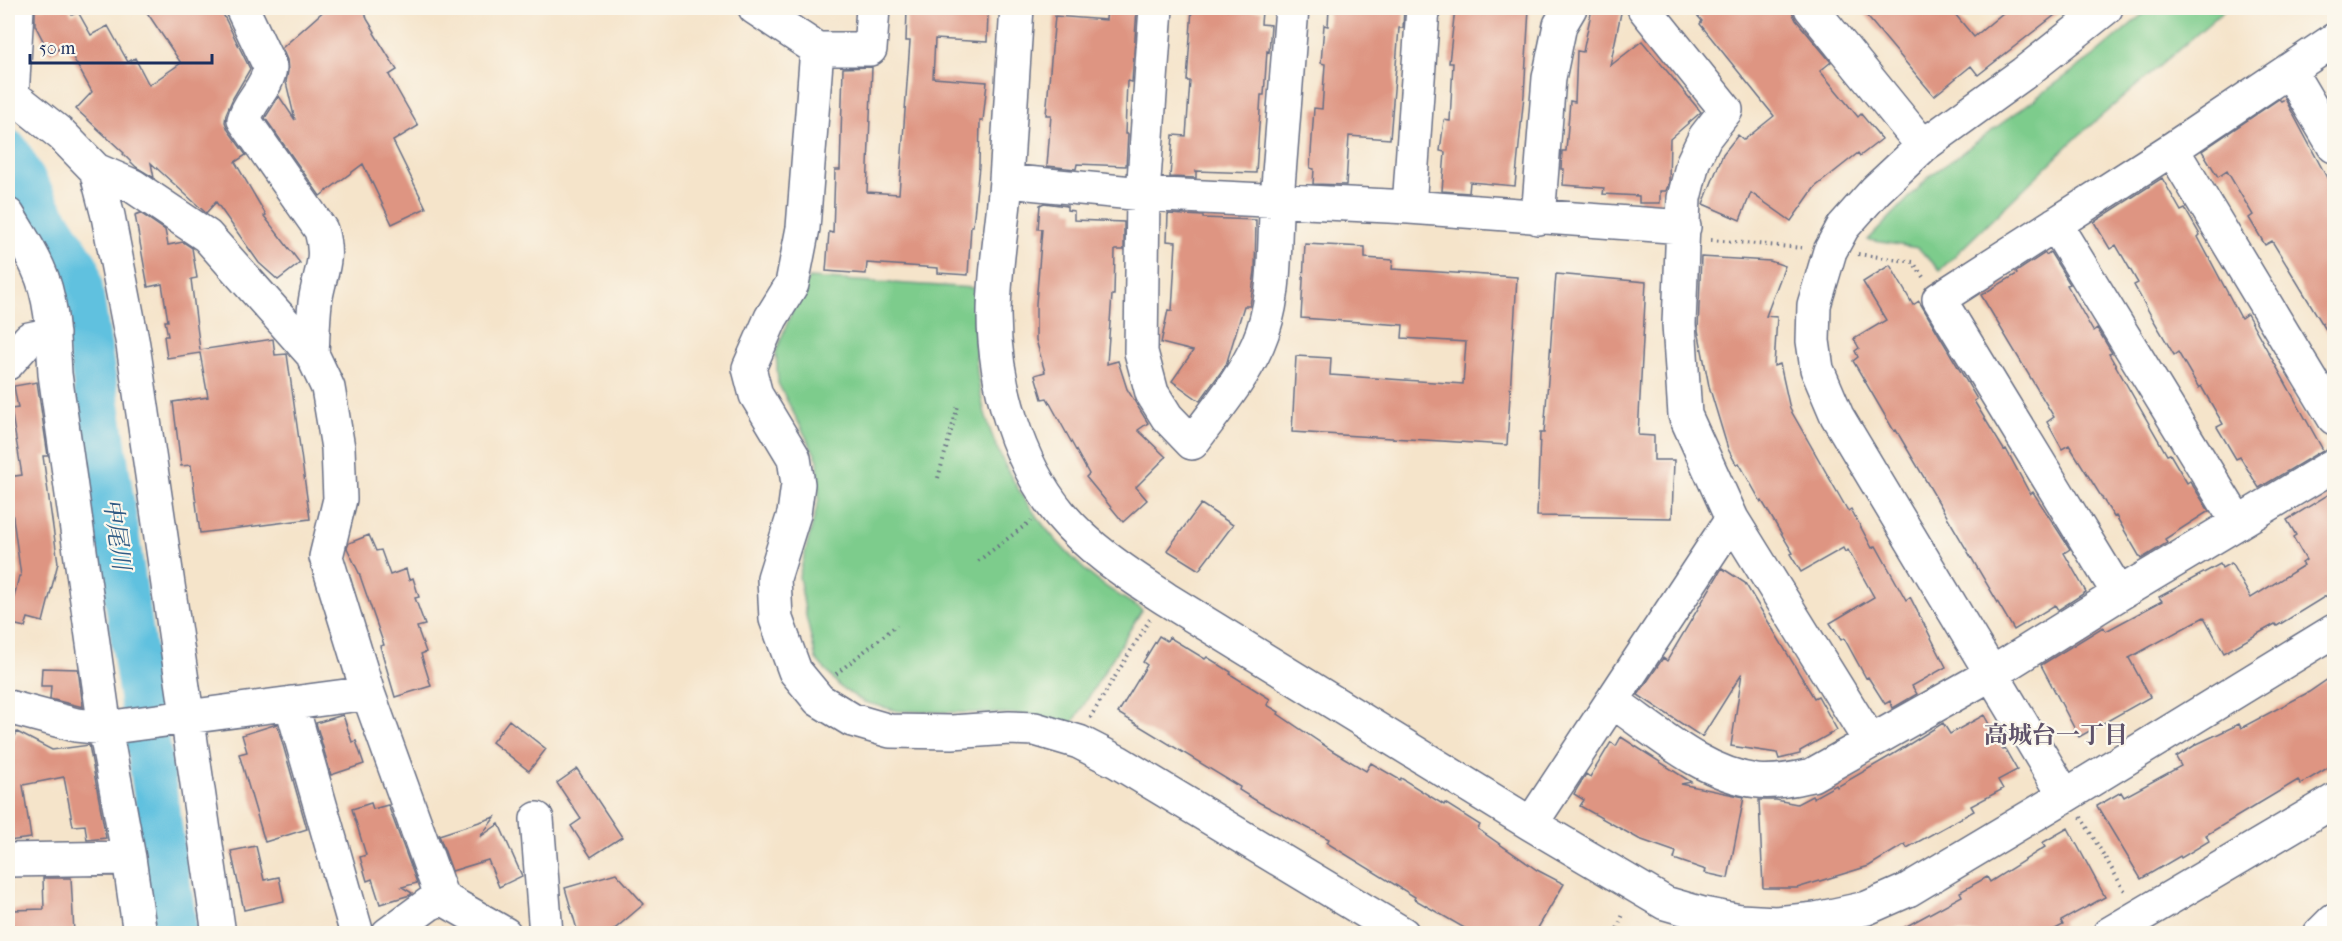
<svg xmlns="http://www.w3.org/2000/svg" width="2342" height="941" font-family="'IM FELL French Canon','Noto Serif JP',serif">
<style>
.green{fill:#7dcc8c;stroke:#4c7e75;stroke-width:1.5}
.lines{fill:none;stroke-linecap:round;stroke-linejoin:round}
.river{stroke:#61c1df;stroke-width:44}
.building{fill:#de9582}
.minor-casing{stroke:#676e84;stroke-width:36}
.path{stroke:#676e84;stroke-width:4;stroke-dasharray:1.5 4.5;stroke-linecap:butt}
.minor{stroke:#fff;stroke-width:33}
.labels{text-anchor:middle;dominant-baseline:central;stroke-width:4.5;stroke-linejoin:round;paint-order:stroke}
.water-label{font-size:24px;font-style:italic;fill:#305b85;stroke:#fbf7ec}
.neighbourhood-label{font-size:24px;font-weight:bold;fill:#5f536b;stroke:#fbf7ec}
</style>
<rect width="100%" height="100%" fill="#fbf7ec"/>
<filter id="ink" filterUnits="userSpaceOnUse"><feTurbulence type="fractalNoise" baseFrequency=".0167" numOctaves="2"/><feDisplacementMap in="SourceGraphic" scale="12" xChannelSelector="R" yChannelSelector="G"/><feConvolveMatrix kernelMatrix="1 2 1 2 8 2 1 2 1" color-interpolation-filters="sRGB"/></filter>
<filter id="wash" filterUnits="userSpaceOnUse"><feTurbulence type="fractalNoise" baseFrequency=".008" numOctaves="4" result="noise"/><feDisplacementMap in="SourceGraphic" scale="24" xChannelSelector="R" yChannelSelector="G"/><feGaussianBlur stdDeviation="1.35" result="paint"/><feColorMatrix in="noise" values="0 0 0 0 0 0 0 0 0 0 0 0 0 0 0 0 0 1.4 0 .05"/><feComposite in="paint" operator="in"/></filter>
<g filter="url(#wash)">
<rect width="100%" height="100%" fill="#f5e4ca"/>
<!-- green -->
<path class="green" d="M2150,8H2227L2077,137L1940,270L1918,248L1868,240L1930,176L2096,54Z
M809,278L974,288C975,318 974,349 978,379C988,454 1032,521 1086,571C1102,586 1124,598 1142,610L1071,726L1018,714L898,711L864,702L840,687L816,659L806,616L799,576L819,499L818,460L778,383L776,352L793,308Z"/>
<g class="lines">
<!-- river -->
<path class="river" d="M8,152L42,213L78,269L176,934"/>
</g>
<g id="blocks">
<!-- building -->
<path class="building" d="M35,8H68L72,15L78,12L91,35L108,26L128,62L135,58L149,85L181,63L144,8H220L250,69L233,98L226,114L225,122L228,130L246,155L235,162L266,215L264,216L300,263L278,280L259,263L216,202L206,213L151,163L154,178L136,167L123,154L124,153L76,109L92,92L66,45L50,54L35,25Z
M327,8H364L367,19L375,32L374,33L397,70L389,75L418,126L393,141L426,208L392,224L363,164L320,196L265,118L279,96L295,120L286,82L288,71L287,60L282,48Z
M1107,8H1137L1132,82L1127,81L1125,134H1128L1126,166L1077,164L1076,169L1047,166L1051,115H1046L1055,16L1106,20Z
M1192,8L1262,11L1261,24L1271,25L1269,52L1267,51L1264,95H1261L1256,173L1196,171V178L1170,177L1173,135L1186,136L1190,81H1187Z
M1329,8H1404L1403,28H1399L1390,139L1349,136L1346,185L1313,184L1314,169L1310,168L1314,108L1322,109L1325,64L1321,63L1324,25L1328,26Z
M1455,8H1529L1524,95L1515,186L1470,182L1469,193L1442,191L1445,152L1440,151L1444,120L1450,121L1453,63H1449Z
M1592,8H1622L1610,66L1642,41L1701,112L1670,139L1669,182L1666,191H1660V203H1639V196L1603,194L1604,188L1563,185L1564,169H1561L1562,151H1566L1570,101L1575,102L1577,51L1583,52Z
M1691,8H1790L1796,20L1831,62L1820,71L1858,117L1861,114L1882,139L1860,156L1858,153L1815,187L1791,221L1751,193L1740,220L1703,204L1723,154L1738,135L1744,140L1774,116L1700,24L1702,21Z
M1860,8H1950L1974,37L2009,8H2064L1978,75L1971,66L1934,96Z
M907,9L988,12L987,42L935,39L933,78L987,82L983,121H980L979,166L973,226H971L968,275L938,273V268L867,263L866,274L826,271L829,232L833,233L835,170H840L843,68L872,67L867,192L899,194L910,41H906Z
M2279,99L2281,101L2285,99L2334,191V343L2272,241L2265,245L2249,218L2253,215L2227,171L2218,177L2202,151Z
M2162,178L2181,211L2185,209L2200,235L2198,237L2241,318L2247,314L2323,450L2259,488L2240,457L2236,459L2217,427L2223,424L2201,386L2199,388L2178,352L2174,355L2154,321L2134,285L2138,283L2116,245L2110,249L2094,222Z
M1044,203L1067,206V210L1074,211V220L1124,222V250H1115L1114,295H1112L1107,364L1118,361L1127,389L1148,423L1138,430L1166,457L1136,487L1147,500L1123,522L1086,477L1089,474L1047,398L1042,399L1035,375L1045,372L1036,340V304L1042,229H1038L1040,205Z
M140,213L165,230L168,245L183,242L192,248L197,278L191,279L200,350L273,339L275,355L287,354L310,519L200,533L191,465L181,466L173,402L208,397L200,353L167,358L164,336H168L165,321H168L162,284L148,287L135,215Z
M1168,214L1203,216V218L1256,220L1255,271L1250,306H1244L1226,365L1200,401L1172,381L1193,351L1161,343L1168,310L1172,311L1176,242L1167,241Z
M1305,244L1365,247V258L1393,260L1392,269L1517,277L1507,445L1292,432L1296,356L1331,358L1330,375L1463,384L1466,342L1402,338L1403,325L1301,318Z
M2050,252L2070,284L2067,285L2093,331L2097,328L2112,353L2109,354L2167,455L2170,454L2187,483L2190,481L2209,511L2165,539L2167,543L2141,559L2116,516L2114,517L2069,445L2062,449L2047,422L2054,417L1981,295L2017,274L2016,272L2045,253L2046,255Z
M1701,257L1770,261L1785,266L1766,316L1777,317L1774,366L1780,364L1790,409L1848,511L1851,509L1872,548L1876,546L1906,600L1910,597L1946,667L1912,686L1917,694L1893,708L1890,701L1885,704L1868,677L1866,678L1844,638L1841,640L1830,623L1874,597L1848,550L1845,552L1843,548L1801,572L1790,554L1793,553L1762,501L1761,502L1739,463L1736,464L1728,449L1709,386L1698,330Z
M1890,265L1913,305L1919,301L1977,399L1974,401L2004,450L2006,449L2030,494L2033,492L2070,549L2064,553L2086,592L2058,610L2055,605L2014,630L1896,430L1894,431L1853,361L1858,357L1855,351L1859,348L1854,339L1886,320L1863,282Z
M1556,274L1646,282L1638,435L1654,436V460H1674L1672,518L1537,516L1540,433H1544Z
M37,382L48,456H43L58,563L43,622L28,618L25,627L8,623L19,576H21L8,482V477L22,475L11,409L18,408L14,386Z
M2334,491V591L2277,626L2275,624L2224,653L2204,617L2129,658L2150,697L2079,737L2041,665L2103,627L2106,631L2162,601L2159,597L2220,564L2222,568L2231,563L2251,598L2304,565L2302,563L2306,560L2293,537L2296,535L2287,520Z
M1201,504L1233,525L1199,570L1167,550Z
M369,535L376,551L381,550L390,575L406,569L409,580L413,578L419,597L415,598L425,625L417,627L426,652L421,654L431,686L395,697L380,646L384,645L359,573L347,548L349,543Z
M1722,568L1745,583L1814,698L1818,696L1837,730L1800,751V754L1779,759L1777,753L1731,746L1742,673L1702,737L1638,695L1663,658L1667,661Z
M1159,636L1167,641L1169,637L1205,659L1207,657L1231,672L1230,674L1270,699L1267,705L1279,712L1278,714L1333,751L1366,771L1371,763L1400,780L1401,778L1444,805L1445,803L1480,825L1478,829L1537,870L1564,884L1535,933H1473L1414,899L1415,897L1327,843L1329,839L1260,803L1239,790L1240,787L1118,713L1147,665L1143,662Z
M42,668L78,669L83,707L50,699L51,686H41Z
M2334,675V764L2301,784L2298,780L2258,804L2206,835L2209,841L2181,858L2180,856L2141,879L2097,806L2121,792L2124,797L2181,766L2176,757L2197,744L2239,724L2241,728L2309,692Z
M343,715L352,742L356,741L364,764L331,775L316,723Z
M1984,715L2003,750L2005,749L2017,770L1998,780L2003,789L1971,806L1974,811L1907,848L1905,844L1869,866L1797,888H1763L1759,800H1776L1797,804L1812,796L1813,798L1836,785L1837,787L1892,755L1943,723L1950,734Z
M509,720L546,749L529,771L492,742Z
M277,724L307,829L265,842L239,754L247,752L242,735Z
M17,732L52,750L89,745L106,838L87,840L85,825L73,826L64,777L23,785L31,838L8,841V750Z
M1621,737L1691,782L1681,784L1744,797L1728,878L1705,873L1706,870L1674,859L1676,852L1639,839L1580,806L1584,800L1574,794L1578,787L1586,774L1590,777L1611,742L1616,746Z
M577,769L622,837L591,857L571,826L581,819L557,783Z
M371,803L373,809L388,805L417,883L402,887L412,893L410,895L380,904L372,879L367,881L360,857L366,855L352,809Z
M495,817L480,837L499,824L522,876L499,887L488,860L452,871L439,835Z
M2068,828L2105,897L2061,921L2063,925L2048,933H1894L1962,896L1960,892L1987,877L1990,882L2045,847L2042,843Z
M256,846L264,880L279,877L284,901L244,910L231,851Z
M616,873L644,904L610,933H578L565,888Z
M43,878H71L74,933H13V910L44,909Z"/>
</g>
</g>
<g filter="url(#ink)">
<use href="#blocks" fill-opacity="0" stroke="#676e84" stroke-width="1.5"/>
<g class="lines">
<defs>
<path id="minor" d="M242,8L270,67C268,88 249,100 244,120L321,230C330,262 319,273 315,303C313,320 313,337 312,354
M755,8L817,49H870L873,8
M1017,8C1013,65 1010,122 1006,180C1003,225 994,270 994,315C994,382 1017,462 1060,514C1090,550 1128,574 1166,599L1531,824L1665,903L1703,914L1740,921L1776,923L1816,919L1867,908L1908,890L2065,796L2334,631
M1156,8L1143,194L1141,352L1152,393L1167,417L1192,443C1215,411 1242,380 1258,344C1278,298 1273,248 1277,199C1282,135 1287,71 1292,8
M1644,8L1726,110L1705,137L1693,162L1684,198L1679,324L1685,415L1732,519L1870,741
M1811,8L1923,146
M817,49L803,228L792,284L771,318L749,368L756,395L794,458L798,484L794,514L774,578L776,619L795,671L819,700L852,720L890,731L952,732L1009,728L1035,729L1079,742L1118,762L1403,934
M2289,70L2334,146
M8,92L62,135L96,170L108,216L133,345L219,934
M12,97L17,8
M2172,149L2334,418
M96,170L133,186L207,236L312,354L328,388L338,448L340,499L326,557L368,693L442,898L505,934
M1006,181L1143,194L1409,207L1684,227
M1409,207L1423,8
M8,215C18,232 30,250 38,268C53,300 53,339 55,374L105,728L129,858L140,934
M1538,218L1549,78L1560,25L1570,8
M2055,224L2238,523
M8,363L29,339L53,334
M1732,519L1612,701C1656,731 1702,774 1757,781C1775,783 1794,779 1812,775L1991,674L2119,594L2334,465
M2119,594L1939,299L2172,149L2334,40
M291,703L357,934
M8,707L76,725L105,728L368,693
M2065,796L1837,416L1817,369L1813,341L1814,305L1830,251L1843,227L1876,190L1923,146L2024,73L2106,8
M537,819L546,934
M1531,824L1612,701
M8,860L129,858
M388,934L429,904L442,898
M2109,934L2334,801
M2320,934L2334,920"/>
</defs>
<!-- minor casing -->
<use href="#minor" class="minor-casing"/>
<!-- path -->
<path class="path" d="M1711,240L1802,248
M1858,254L1913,262L1923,277
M938,478L958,406
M978,561L1031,521
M836,674L897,625
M1090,718L1150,619
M2081,817L2126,893
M1615,934L1624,912"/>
<!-- minor -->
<use href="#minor" class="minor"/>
</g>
</g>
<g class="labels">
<!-- water labels -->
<g class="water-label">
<text transform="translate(117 534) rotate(82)">中尾川</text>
</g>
<!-- neighbourhood labels -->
<g class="neighbourhood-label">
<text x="2056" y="735">高城台一丁目</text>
</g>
</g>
<!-- margin -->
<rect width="2342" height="941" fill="none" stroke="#fbf7ec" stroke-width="30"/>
<!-- scale -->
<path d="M30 54v9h182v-9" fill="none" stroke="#1b2f5e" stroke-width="3"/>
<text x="39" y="54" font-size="18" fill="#1b2f5e" stroke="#fbf7ec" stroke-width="4.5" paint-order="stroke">50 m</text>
</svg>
